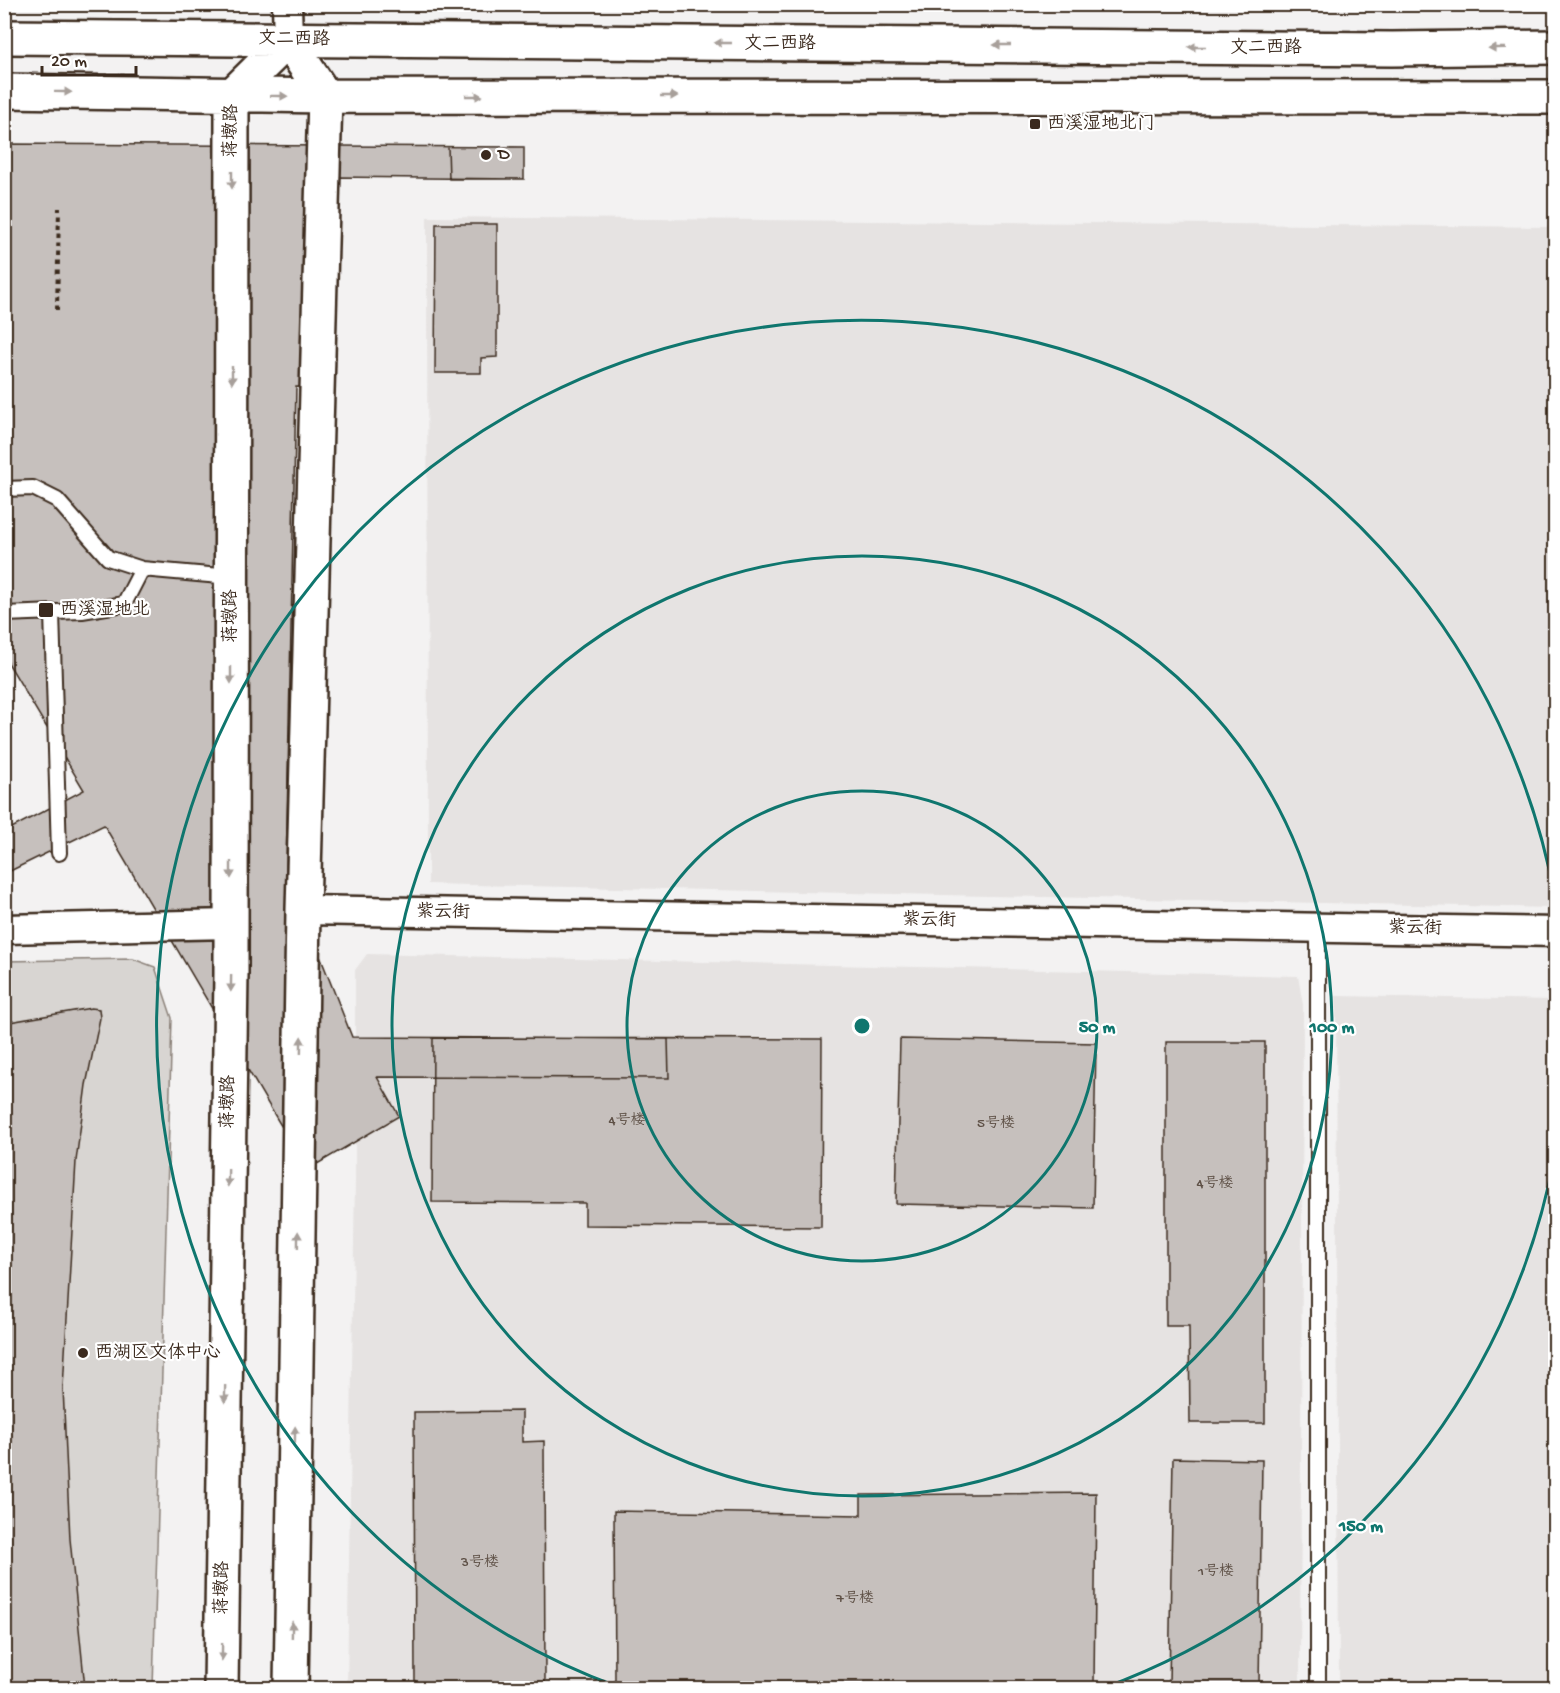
<svg xmlns="http://www.w3.org/2000/svg" width="1560" height="1693" font-family="'Gochi Hand','LXGW WenKai TC',sans-serif">
<style>
.built{fill:#e6e3e2}
.green{fill:#d8d5d2;stroke:#8a8078;stroke-width:1.5}
.building{fill:#c6c0bd;stroke:#3b2a1e;stroke-width:1.5}
.lines{fill:none;stroke-linecap:round;stroke-linejoin:round}
.lane-casing{stroke:#3b2a1e;stroke-width:18}
.street-casing{stroke:#3b2a1e;stroke-width:33}
.secondary-casing{stroke:#3b2a1e;stroke-width:38}
.path{stroke:#3b2a1e;stroke-width:4;stroke-dasharray:4.5 4.5;stroke-linecap:butt}
.lane{stroke:#fff;stroke-width:14}
.street{stroke:#fff;stroke-width:28}
.secondary{stroke:#fff;stroke-width:33}
.oneway{fill:#a79f9a}
.ring{fill:none;stroke:#0f766e;stroke-width:3}
.poi-dot{fill:#3b2a1e;stroke:#fff;stroke-width:2}
.labels{text-anchor:middle;dominant-baseline:central;stroke-width:4.5;stroke-linejoin:round;paint-order:stroke}
.number-label{font-size:15px;fill:#5e5046}
.street-label{font-size:18px;fill:#3b2a1e;stroke:#fff}
.poi-label{font-size:18px;fill:#3b2a1e;stroke:#fff;text-anchor:start}
.centre{fill:#0f766e;stroke:#fff;stroke-width:3}
.ring-label{font-size:18px;text-anchor:middle;font-weight:bold;fill:#0f766e;stroke:#fff;stroke-width:4.5;stroke-linejoin:round;paint-order:stroke}
</style>
<rect width="100%" height="100%" fill="#f3f2f2"/>
<filter id="ink" filterUnits="userSpaceOnUse"><feTurbulence type="fractalNoise" baseFrequency=".0167" numOctaves="2"/><feDisplacementMap in="SourceGraphic" scale="12" xChannelSelector="R" yChannelSelector="G"/><feConvolveMatrix kernelMatrix="1 2 1 2 8 2 1 2 1" color-interpolation-filters="sRGB"/></filter>
<g filter="url(#ink)">
<!-- built -->
<path class="built" d="M427,217L1555,227V908L428,884Z
M367,954L1298,976L1303,1005L1300,1688H347L355,1178V970Z
M1336,996L1555,1000V1688H1339Z"/>
<!-- green -->
<path class="green" d="M133,959L155,967L172,1018L153,1688H5L4,961Z"/>
<!-- building -->
<path class="building" d="M4,144L524,147V179L334,177L333,388L296,387L286,870L352,1037L668,1039L669,1078L377,1077L399,1116L307,1170L104,825L4,874V832L84,790L4,656Z
M448,147H524V179H449Z
M436,224H497V357L481,358V373H435Z
M91,1008L99,1009L100,1018L86,1085L76,1161L63,1388L70,1539L85,1688H4V1023Z
M433,1038L822,1039L821,1227L585,1225V1203L432,1202Z
M900,1039L1096,1043L1093,1208L896,1204Z
M1166,1042H1265V1423H1190L1189,1326H1166Z
M522,1411V1442L544,1441L545,1684H415L414,1412Z
M1173,1458L1262,1460L1259,1687L1169,1685Z
M1096,1493L1094,1684L615,1683L614,1511L861,1515V1495Z"/>
<g class="lines">
<defs>
<path id="lane" d="M4,489L33,488L57,500L108,558L142,569L231,577
M52,612L59,853
M4,614L82,611L124,604L142,569
M1318,1688V928"/>
<path id="street" d="M287,4L288,40
M303,910L1556,932
M4,929L231,924"/>
<path id="secondary" d="M4,37L1392,49L1556,47
M288,40L325,96L303,910L291,1688
M4,91L325,96L1556,97
M221,1688L231,974L232,95L288,40"/>
</defs>
<!-- lane casing -->
<use href="#lane" class="lane-casing"/>
<!-- street casing -->
<use href="#street" class="street-casing"/>
<!-- secondary casing -->
<use href="#secondary" class="secondary-casing"/>
<!-- path -->
<path class="path" d="M57,310L59,208"/>
<!-- lane -->
<use href="#lane" class="lane"/>
<!-- street -->
<use href="#street" class="street"/>
<!-- secondary -->
<use href="#secondary" class="secondary"/>
</g>
<!-- one-way arrows -->
<defs><path id="oneway-solid" d="M-6-.8H1V-3.2L6.5 0L1 3.2V.8H-6Z" transform="scale(1.5)"/></defs>
<g class="oneway">
<use href="#oneway-solid" transform="translate(723 43) rotate(-180)"/>
<use href="#oneway-solid" transform="translate(1002 45) rotate(-180)"/>
<use href="#oneway-solid" transform="translate(1197 47) rotate(-180)"/>
<use href="#oneway-solid" transform="translate(1497 48) rotate(179)"/>
<use href="#oneway-solid" transform="translate(63 92) rotate(1)"/>
<use href="#oneway-solid" transform="translate(279 96) rotate(1)"/>
<use href="#oneway-solid" transform="translate(474 96)"/>
<use href="#oneway-solid" transform="translate(669 96)"/>
<use href="#oneway-solid" transform="translate(232 180) rotate(90)"/>
<use href="#oneway-solid" transform="translate(232 375) rotate(90)"/>
<use href="#oneway-solid" transform="translate(231 675) rotate(90)"/>
<use href="#oneway-solid" transform="translate(231 870) rotate(90)"/>
<use href="#oneway-solid" transform="translate(231 983) rotate(91)"/>
<use href="#oneway-solid" transform="translate(301 1045) rotate(-89)"/>
<use href="#oneway-solid" transform="translate(228 1178) rotate(91)"/>
<use href="#oneway-solid" transform="translate(298 1240) rotate(-89)"/>
<use href="#oneway-solid" transform="translate(225 1394) rotate(91)"/>
<use href="#oneway-solid" transform="translate(295 1435) rotate(-89)"/>
<use href="#oneway-solid" transform="translate(292 1630) rotate(-89)"/>
<use href="#oneway-solid" transform="translate(222 1652) rotate(91)"/>
</g>
</g>
<!-- distance rings -->
<g class="ring">
<circle cx="862" cy="1026" r="235"/>
<circle cx="862" cy="1026" r="470"/>
<path d="M1555 1154A705 705 0 0 1 1103 1688M621 1688A705 705 0 1 1 1555 898"/>
</g>
<!-- markers -->
<g class="poi-dot">
<rect x="1029" y="118" width="12" height="12" rx="3"/>
<circle cx="486" cy="155" r="6"/>
<rect x="38" y="602" width="16" height="16" rx="3"/>
<circle cx="83" cy="1353" r="6"/>
</g>
<g class="labels">
<!-- number labels -->
<g class="number-label">
<text x="627" y="1121">4号楼</text>
<text x="996" y="1124">5号楼</text>
<text x="1215" y="1184">4号楼</text>
<text x="480" y="1563">3号楼</text>
<text x="1216" y="1572">1号楼</text>
<text x="855" y="1599">7号楼</text>
</g>
<!-- street labels -->
<g class="street-label">
<text transform="translate(294 40) rotate(1)">文二西路</text>
<text x="780" y="44">文二西路</text>
<text x="1266" y="48">文二西路</text>
<text transform="translate(232 131) rotate(-89)">蒋墩路</text>
<text transform="translate(231 616) rotate(-90)">蒋墩路</text>
<text transform="translate(443 913) rotate(1)">紫云街</text>
<text transform="translate(929 921) rotate(1)">紫云街</text>
<text transform="translate(1415 929) rotate(1)">紫云街</text>
<text transform="translate(229 1102) rotate(-89)">蒋墩路</text>
<text transform="translate(223 1588) rotate(-89)">蒋墩路</text>
</g>
<!-- poi labels -->
<g class="poi-label">
<text x="1047" y="124">西溪湿地北门</text>
<text x="498" y="155">D</text>
<text x="60" y="610">西溪湿地北</text>
<text x="95" y="1353">西湖区文体中心</text>
</g>
</g>
<circle cx="862" cy="1026" r="9" class="centre"/>
<g class="ring-label">
<text x="1097" y="1032">50 m</text>
<text x="1332" y="1032">100 m</text>
<text x="1361" y="1531">150 m</text>
</g>
<!-- margin -->
<rect width="1560" height="1693" fill="none" stroke="#fff" stroke-width="24"/>
<rect x="12" y="12" width="1536" height="1669" fill="none" stroke="#3b2a1e" stroke-width="2" filter="url(#ink)"/>
<!-- scale -->
<path d="M42 66v9h94v-9" fill="none" stroke="#3b2a1e" stroke-width="3"/>
<text x="51" y="66" font-size="18" fill="#3b2a1e" stroke="#ffffff" stroke-width="4.5" paint-order="stroke">20 m</text>
</svg>
